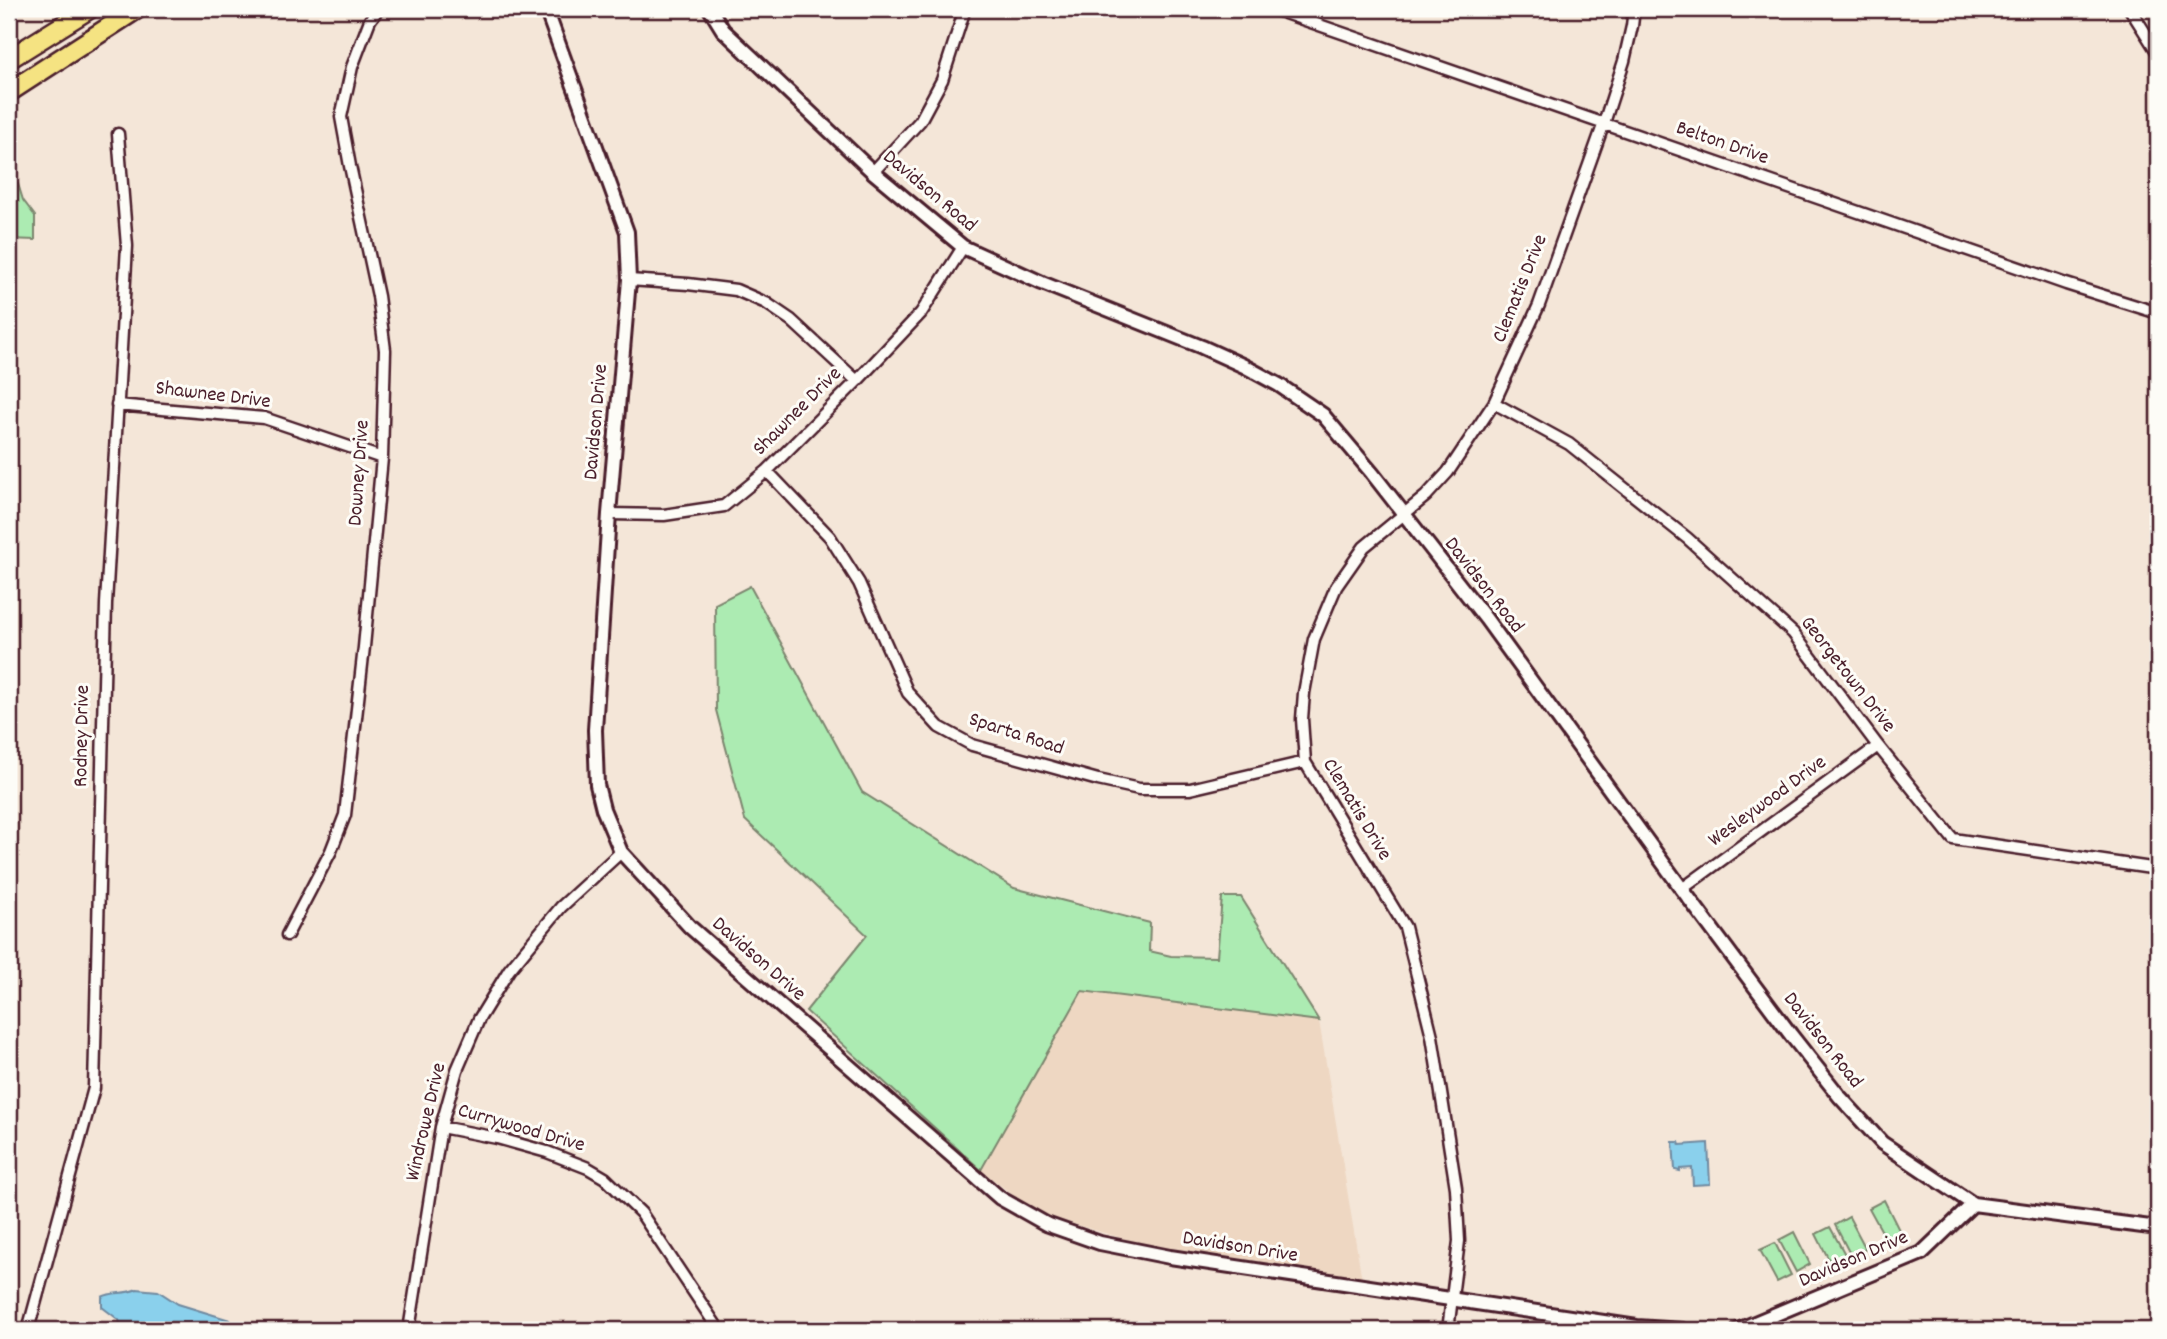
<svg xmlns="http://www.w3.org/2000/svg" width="2167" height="1339" font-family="Dekko,sans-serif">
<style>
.built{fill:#eed7c2}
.green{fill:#acebb2;stroke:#7b856e;stroke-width:2}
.water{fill:#8ad0ec;stroke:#70899f;stroke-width:2}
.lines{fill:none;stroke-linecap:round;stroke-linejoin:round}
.street-casing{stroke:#4a1f2b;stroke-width:15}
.secondary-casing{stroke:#4a1f2b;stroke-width:18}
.highway-casing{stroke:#4a1f2b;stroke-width:23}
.street{stroke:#fdfcf7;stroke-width:10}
.secondary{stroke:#fdfcf7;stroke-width:12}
.highway{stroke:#f5e382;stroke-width:18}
.labels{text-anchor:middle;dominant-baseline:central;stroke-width:6;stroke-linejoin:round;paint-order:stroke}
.street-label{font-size:21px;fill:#4a1f2b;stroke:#fdfcf7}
</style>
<rect width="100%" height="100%" fill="#f4e6d8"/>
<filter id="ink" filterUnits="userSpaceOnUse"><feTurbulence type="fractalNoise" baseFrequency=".0143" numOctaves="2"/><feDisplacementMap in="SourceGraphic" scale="14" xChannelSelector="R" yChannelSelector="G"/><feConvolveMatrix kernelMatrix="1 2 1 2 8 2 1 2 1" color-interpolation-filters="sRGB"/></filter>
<g filter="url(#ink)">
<!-- built -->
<path class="built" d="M1082,991L1319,1021L1362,1280L1142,1244L1036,1213L981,1170Z"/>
<!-- green -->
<path class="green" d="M9,171L18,184L23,200L35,216V240L9,239Z
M750,586L862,792L1014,888L1150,923L1149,951L1171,956L1217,957L1222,897H1241L1319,1021L1082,991L981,1170L806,1011L867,935L745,820L716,710L715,604Z
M1884,1200L1900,1232L1886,1239L1869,1208Z
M1849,1217L1866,1249L1851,1256L1835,1225Z
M1830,1227L1847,1258L1832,1266L1816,1234Z
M1794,1232L1810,1264L1796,1272L1779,1240Z
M1775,1243L1791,1275L1777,1282L1760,1250Z"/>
<!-- water -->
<path class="water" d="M1673,1142H1679L1680,1145L1708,1143L1710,1184L1693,1185L1692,1168L1680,1169V1171L1675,1170Z
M137,1289L158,1291L178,1304L230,1320V1323L216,1326L211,1330H101L109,1323L115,1326L120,1323L119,1320L102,1307V1297C113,1291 124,1295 137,1289Z"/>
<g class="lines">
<defs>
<path id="street" d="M1273,9L2066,284L2158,313
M2130,9L2158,53
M873,172L920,121L942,80L965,9
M629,280L688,284L736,290L766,303L791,320L857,381
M1494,403L1569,444L1687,538L1793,633L1878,746L1953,839L2158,869
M117,405L264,418L382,458
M767,471L830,537L859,583L908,693L939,727L972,745L1098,780L1139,789H1190L1305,762
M609,514L664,515L724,506L767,471L857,381L921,313L963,247
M1682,889L1878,746
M287,935L331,851L345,815L364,647L382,458L385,350L378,296L350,166L341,117L352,67L370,20L378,9
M441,1127L497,1138L547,1152L588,1168L605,1178L641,1213L719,1330
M28,1330L94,1088L106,604L127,246L118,134
M409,1330L441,1127L457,1070L479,1019L509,970L561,907L621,852
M1448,1330L1459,1241L1456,1188L1432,1036L1405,927L1305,762L1302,719L1304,693L1314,639L1336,587L1364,547L1426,496L1448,472L1494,403L1539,305L1604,123L1624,61L1632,26L1634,9"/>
<path id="secondary" d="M546,9L627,232L629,280L609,514L595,730L597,785L603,809L621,852L690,927L1000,1198L1046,1224L1100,1243L1170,1257L1637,1327L1683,1330
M710,9L723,30L873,172L963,247L1042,283L1202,347L1244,366L1279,385L1323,415L1372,473L1486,619L1682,889L1791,1035L1840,1097L1882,1143L1973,1204L2158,1228
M1738,1330L1922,1253L1973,1204"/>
<path id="highway" d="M9,59L89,9
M9,92L137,9"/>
</defs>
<!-- street casing -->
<use href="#street" class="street-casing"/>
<!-- secondary casing -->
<use href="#secondary" class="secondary-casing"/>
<!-- highway casing -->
<use href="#highway" class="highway-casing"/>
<!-- street -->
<use href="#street" class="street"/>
<!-- secondary -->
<use href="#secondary" class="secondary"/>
<!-- highway -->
<use href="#highway" class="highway"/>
</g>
</g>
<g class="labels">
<!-- street labels -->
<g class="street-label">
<text transform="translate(1722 144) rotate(19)">Belton Drive</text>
<text transform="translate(929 192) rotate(40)">Davidson Road</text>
<text transform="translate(1521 289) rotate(-68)">Clematis Drive</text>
<text transform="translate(213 396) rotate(7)">Shawnee Drive</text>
<text transform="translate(798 412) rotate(-45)">Shawnee Drive</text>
<text transform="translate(597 422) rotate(-85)">Davidson Drive</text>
<text transform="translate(360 473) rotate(-86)">Downey Drive</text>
<text transform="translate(1483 586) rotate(52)">Davidson Road</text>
<text transform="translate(1847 675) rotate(52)">Georgetown Drive</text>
<text transform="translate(1016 735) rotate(18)">Sparta Road</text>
<text transform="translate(83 736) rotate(-89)">Rodney Drive</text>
<text transform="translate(1768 802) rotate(-36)">Wesleywood Drive</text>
<text transform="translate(1356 810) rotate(59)">Clematis Drive</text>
<text transform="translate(758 960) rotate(41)">Davidson Drive</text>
<text transform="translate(1822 1041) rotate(52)">Davidson Road</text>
<text transform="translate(427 1122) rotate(-77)">Windrowe Drive</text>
<text transform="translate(521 1129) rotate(16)">Currywood Drive</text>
<text transform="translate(1240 1248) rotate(9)">Davidson Drive</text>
<text transform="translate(1854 1260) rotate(-23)">Davidson Drive</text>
</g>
</g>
<!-- margin -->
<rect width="2167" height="1339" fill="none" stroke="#fdfcf7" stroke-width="35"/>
<rect x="18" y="18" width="2132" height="1304" fill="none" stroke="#4a1f2b" stroke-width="2.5" filter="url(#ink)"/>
</svg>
